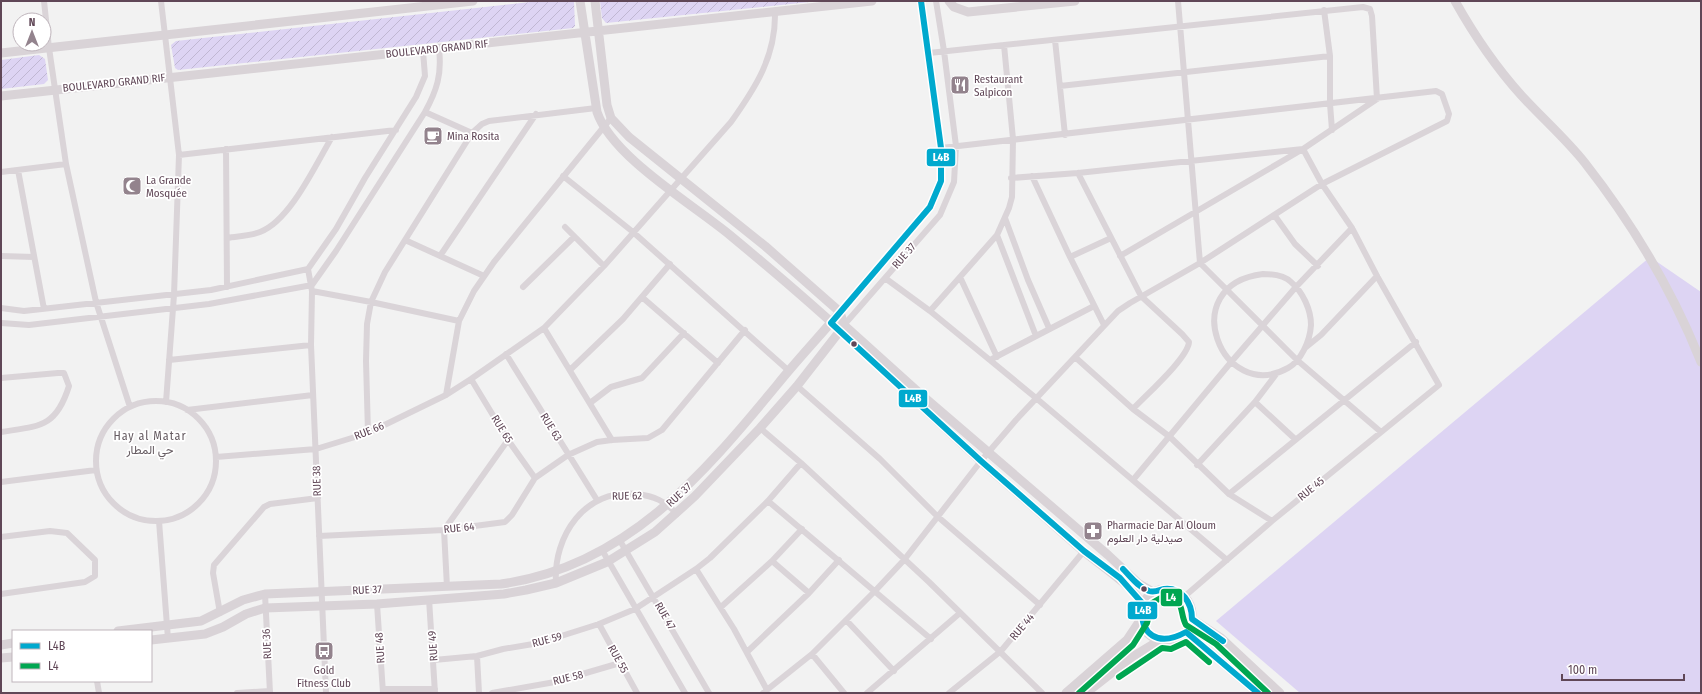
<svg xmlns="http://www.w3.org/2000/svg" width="1702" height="694" font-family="'Fira Sans Condensed',Vazirmatn,sans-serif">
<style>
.grass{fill:#ddd4f3}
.garden{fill:url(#garden-furrows)}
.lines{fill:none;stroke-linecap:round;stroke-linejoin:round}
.street{stroke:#dad4d8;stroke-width:6}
.secondary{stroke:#d9d3d7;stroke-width:9}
.bus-1-casing{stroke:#fff;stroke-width:9}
.bus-2-casing{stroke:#fff;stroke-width:9}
.bus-1{stroke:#00a9ce;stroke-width:6}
.bus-2{stroke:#00a651;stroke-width:6}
.bus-dot{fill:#604757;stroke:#fff;stroke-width:1.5}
.labels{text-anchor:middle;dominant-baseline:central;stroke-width:3.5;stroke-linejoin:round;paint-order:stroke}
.street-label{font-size:11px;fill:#604757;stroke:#fff}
.poi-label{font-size:11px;fill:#604757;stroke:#fff;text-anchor:start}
.neighbourhood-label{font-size:12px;letter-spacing:1px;fill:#665c62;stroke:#fff}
.line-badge{stroke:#fff;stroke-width:1.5}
.badge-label{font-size:11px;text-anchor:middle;font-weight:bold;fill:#fff}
</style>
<defs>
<pattern id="garden-furrows" width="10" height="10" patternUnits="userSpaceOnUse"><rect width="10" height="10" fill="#ddd4f3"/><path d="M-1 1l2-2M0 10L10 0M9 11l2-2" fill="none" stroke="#c0b7d2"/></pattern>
</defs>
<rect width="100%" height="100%" fill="#f2f2f2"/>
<!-- grass -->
<path class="grass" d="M1650,257L1701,292V693H1300L1216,621Z"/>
<!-- garden -->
<path class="garden" d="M539,1H574L575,26L573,28L178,70L175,68L171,45L176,41Z
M600,1H819L606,23L602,18Z
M39,55L45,59L48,80L44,84L1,89V60Z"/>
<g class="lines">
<!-- street -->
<path class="street" d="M44,1L49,48L66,164L96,302L130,407
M161,1L179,155L174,295L166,402
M1178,1L1200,263L1297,360L1381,432
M1324,10L1330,56V104L1332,130
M1055,40L1065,135
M929,53L1363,7L1370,9L1372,16L1377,99
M1060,86L1330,56
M425,112L472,133L482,124L489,121L596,108
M226,149L227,287
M179,155L396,130
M18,170L44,309
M1,172L66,164
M1078,173L1141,296L1182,334L1189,342C1188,358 1145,396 1133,409
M563,176L633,232L789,371
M1032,176L1070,257L1104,325
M1011,178L1078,173L1303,149L1377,99
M1275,216L1295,244L1318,266
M1005,218L1028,280L1049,328
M565,227L604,266
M997,235L1036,336
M227,238C238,236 250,236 260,232C290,221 316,164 332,137
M405,240L484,276
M1,256L34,257
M440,256L536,114
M1120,256L1303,149L1322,184L1352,228L1377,276L1439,385L1272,521L1185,596
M1070,257L1111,238
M308,269L312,291L311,345L326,693
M1263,274C1272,274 1284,275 1291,282C1303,292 1311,310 1311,325C1310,341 1301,361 1288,368C1222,405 1174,285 1263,274Z
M960,277L997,357
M885,278L930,311L1036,398L1227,560
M523,287L574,237
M312,291L371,302L459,321
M643,298L718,363
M1,308L24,311L211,290L308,269L336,229L365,178L416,97L425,76L423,51
M930,311L997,235L1009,208L1012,197L1013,139L1004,45
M840,312L930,207L941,181V148L921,1
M1,323L29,325L209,304L312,285L336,251L425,112C437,90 442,74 439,49
M844,325L940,215L954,182L956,146L944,51L936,1
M544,328L612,440
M1305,348L1321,335L1377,276
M506,354L597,500
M1075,357L1133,409L1170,437L1229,494L1272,521
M169,360L311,345
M990,360L1094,306
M570,370L623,319L670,264
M1,378L58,373H64L69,386C56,428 39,426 1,432
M471,379L508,440L535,478
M797,386L880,459L937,516L1040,605
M446,395L459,321L474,291L494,262L611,118
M96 461a60 60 0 1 1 120 0a60 60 0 1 1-120 0Z
M1255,402L1295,439
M590,403L611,387L642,378L684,333
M187,410L313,395
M760,428L801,463L929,582L1042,693
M368,433L366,361L367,324L371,302L385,272L472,133
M216,457L316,449L368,433L446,395L471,379L544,328L604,266L731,122C756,87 776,56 775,12
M1197,465L1255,402L1277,373
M1133,480L1232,361L1295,288L1352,228
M1,482L96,470
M1229,494L1416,342
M768,501L931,639
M159,521L168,639
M319,536L444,530L505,522L512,515L535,478L568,455L597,442L612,440L648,438L662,430L745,330
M1,537L50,531L67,533L95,560V576L85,582L1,594
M619,539L709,693
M602,550L685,693
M772,561L809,593
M696,569L734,629L767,690
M556,583C553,536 585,488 637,494C654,496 665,501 677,514
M447,587L444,530L508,440
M265,594L270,693
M429,599L435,693
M377,604L383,693
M721,607L772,561L802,529
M220,613L213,573L214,565L264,507L270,504L318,498
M846,620L894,671
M599,624L637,693
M747,652L809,593L839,560
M812,654L844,693
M477,656L479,693
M434,660L477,656L503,649L539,643L599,624L635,609L696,569L710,558L768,501L801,463
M97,681L99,693
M383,689H435
M237,693L270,691
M492,693L555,682L620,663
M763,693L812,654L875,591L904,560L981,461L1016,420L1118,311L1130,303L1200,263L1322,184L1447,121L1449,114L1442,94L1436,91L941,148
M867,693L960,613
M949,693L1001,651L1084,551"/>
<!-- secondary -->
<path class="secondary" d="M580,1L597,112C612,157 694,205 731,236C772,270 813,305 852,341C899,384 945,429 993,472C1023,497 1052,524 1082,550C1104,568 1126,581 1143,604
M595,1L607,105L611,118L629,137L765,246L840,312L844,325L925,398L1108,555L1138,583L1153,592
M949,1L954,7L968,12L1075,1
M1455,1C1474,35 1495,66 1521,95C1542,118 1566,139 1585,163C1632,223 1673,292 1701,362
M1,53L473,1
M1,96L872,1
M1140 615a26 26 0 1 1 52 0a26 26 0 1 1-52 0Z
M1192,619L1221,638L1280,693
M118,631L201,621L243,600L265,594L501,584C625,567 702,476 777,385C797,360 819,337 840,312
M1186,632L1258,693
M151,640L205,634L223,627L246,614L265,608L377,604L504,594L526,590L556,583L607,562L655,532L695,496L760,428L797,386L843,327
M1,645L13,643
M1,658L13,657
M1066,693L1127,640L1141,619
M1086,693L1132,657L1160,640"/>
<defs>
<path id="bus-1" d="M921,1L941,148V181L930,207L831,323L981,461L1084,551L1120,578L1143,604C1138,636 1159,647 1186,632L1258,693
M1123,569C1131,577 1138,587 1149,591C1155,593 1159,590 1164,589C1182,587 1192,603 1192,619L1223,641"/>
<path id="bus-2" d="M1119,677L1162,648L1171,649L1186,642L1209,662
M1079,693L1133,645L1147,623L1152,603L1164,596C1186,598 1179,613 1186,625L1216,644L1268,693"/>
</defs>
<!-- bus-1 casing -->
<use href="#bus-1" class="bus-1-casing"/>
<!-- bus-2 casing -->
<use href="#bus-2" class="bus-2-casing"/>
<!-- bus-1 -->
<use href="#bus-1" class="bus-1"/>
<!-- bus-2 -->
<use href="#bus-2" class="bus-2"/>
</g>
<!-- icons -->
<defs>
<symbol id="restaurant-square" viewBox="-11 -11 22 22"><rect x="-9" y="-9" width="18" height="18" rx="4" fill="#93838d" stroke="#fff"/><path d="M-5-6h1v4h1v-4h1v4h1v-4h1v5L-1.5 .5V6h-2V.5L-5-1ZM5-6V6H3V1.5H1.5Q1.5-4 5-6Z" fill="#fff"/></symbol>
<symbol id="cafe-square" viewBox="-11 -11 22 22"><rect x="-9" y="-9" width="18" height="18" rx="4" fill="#93838d" stroke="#fff"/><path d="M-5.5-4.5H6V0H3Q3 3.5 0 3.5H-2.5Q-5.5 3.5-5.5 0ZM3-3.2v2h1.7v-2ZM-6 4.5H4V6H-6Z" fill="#fff"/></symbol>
<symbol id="mosque-square" viewBox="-11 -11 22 22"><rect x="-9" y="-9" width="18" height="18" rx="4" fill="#93838d" stroke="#fff"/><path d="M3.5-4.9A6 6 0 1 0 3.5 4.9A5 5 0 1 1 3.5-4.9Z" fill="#fff"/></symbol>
<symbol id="pharmacy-square" viewBox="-11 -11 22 22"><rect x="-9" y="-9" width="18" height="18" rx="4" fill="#93838d" stroke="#fff"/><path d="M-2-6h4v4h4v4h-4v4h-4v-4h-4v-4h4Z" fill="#fff"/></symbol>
<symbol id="bus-square" viewBox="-11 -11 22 22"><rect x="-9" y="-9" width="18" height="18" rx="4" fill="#93838d" stroke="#fff"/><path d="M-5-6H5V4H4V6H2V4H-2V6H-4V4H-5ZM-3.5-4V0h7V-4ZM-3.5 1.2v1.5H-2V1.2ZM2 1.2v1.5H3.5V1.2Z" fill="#fff"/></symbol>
</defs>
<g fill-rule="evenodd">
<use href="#restaurant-square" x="949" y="74" width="22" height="22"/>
<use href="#cafe-square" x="422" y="125" width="22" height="22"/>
<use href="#mosque-square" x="121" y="175" width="22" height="22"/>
<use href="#pharmacy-square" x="1082" y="520" width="22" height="22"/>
<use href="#bus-square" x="313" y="640" width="22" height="22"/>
</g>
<!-- markers -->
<g class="bus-dot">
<circle cx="854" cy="344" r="3.5"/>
<circle cx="1144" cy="589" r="3.5"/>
</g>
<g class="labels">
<!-- street labels -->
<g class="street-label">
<text transform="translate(437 49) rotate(-6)">BOULEVARD GRAND RIF</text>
<text transform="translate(114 83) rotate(-6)">BOULEVARD GRAND RIF</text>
<text transform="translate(904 256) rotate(-49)">RUE 37</text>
<text transform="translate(551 427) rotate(58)">RUE 63</text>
<text transform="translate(502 429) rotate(58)">RUE 65</text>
<text transform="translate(369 431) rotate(-22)">RUE 66</text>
<text transform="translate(317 481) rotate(-92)">RUE 38</text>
<text transform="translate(1311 489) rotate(-39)">RUE 45</text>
<text transform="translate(679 495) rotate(-43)">RUE 37</text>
<text transform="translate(627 496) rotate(-1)">RUE 62</text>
<text transform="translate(459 528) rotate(-6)">RUE 64</text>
<text transform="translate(367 590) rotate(-3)">RUE 37</text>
<text transform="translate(665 616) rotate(60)">RUE 47</text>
<text transform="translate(1022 627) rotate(-50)">RUE 44</text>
<text transform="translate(547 640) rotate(-15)">RUE 59</text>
<text transform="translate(267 644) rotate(-93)">RUE 36</text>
<text transform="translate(433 646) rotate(-94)">RUE 49</text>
<text transform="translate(380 648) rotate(-94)">RUE 48</text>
<text transform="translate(618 659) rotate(61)">RUE 55</text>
<text transform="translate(568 678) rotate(-14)">RUE 58</text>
</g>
<!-- poi labels -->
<g class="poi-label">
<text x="974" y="79">Restaurant<tspan x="974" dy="13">Salpicon</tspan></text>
<text x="447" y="136">Mina Rosita</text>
<text x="146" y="180">La Grande<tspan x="146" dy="13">Mosquée</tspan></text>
<text x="1107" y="525">Pharmacie Dar Al Oloum<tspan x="1107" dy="13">صيدلية دار العلوم</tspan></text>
<text x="324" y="670" text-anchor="middle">Gold<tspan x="324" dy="13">Fitness Club</tspan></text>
</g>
<!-- neighbourhood labels -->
<g class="neighbourhood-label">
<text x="150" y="436">Hay al Matar<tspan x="150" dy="14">حي المطار</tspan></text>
</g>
</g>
<g class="line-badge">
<rect x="926" y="148" width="30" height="19" rx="4" fill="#00a9ce"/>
<rect x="898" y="389" width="30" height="19" rx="4" fill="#00a9ce"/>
<rect x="1160" y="588" width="23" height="19" rx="4" fill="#00a651"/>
<rect x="1127" y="601" width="31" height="19" rx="4" fill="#00a9ce"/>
</g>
<g class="badge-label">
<text x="941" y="161">L4B</text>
<text x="913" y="402">L4B</text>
<text x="1171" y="601">L4</text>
<text x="1143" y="614">L4B</text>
</g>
<!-- border -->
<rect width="1702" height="694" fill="none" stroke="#604757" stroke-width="4"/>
<!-- legend -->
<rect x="12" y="630" width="140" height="52" fill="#ffffff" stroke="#bfb5bc"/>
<rect x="20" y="643" width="20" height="6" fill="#00a9ce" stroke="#bfb5bc"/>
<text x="48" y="650" font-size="12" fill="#604757">L4B</text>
<rect x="20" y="663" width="20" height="6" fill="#00a651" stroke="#bfb5bc"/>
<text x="48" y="670" font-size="12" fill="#604757">L4</text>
<!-- north arrow -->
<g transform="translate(32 32)"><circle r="19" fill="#ffffff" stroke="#bfb5bc"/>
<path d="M0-3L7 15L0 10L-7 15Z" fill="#93838d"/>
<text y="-6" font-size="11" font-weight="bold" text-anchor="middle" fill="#604757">N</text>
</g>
<!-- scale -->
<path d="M1562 674v6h122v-6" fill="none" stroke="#604757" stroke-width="2"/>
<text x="1568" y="674" font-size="12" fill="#604757" stroke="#ffffff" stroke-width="3" paint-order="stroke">100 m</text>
</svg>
